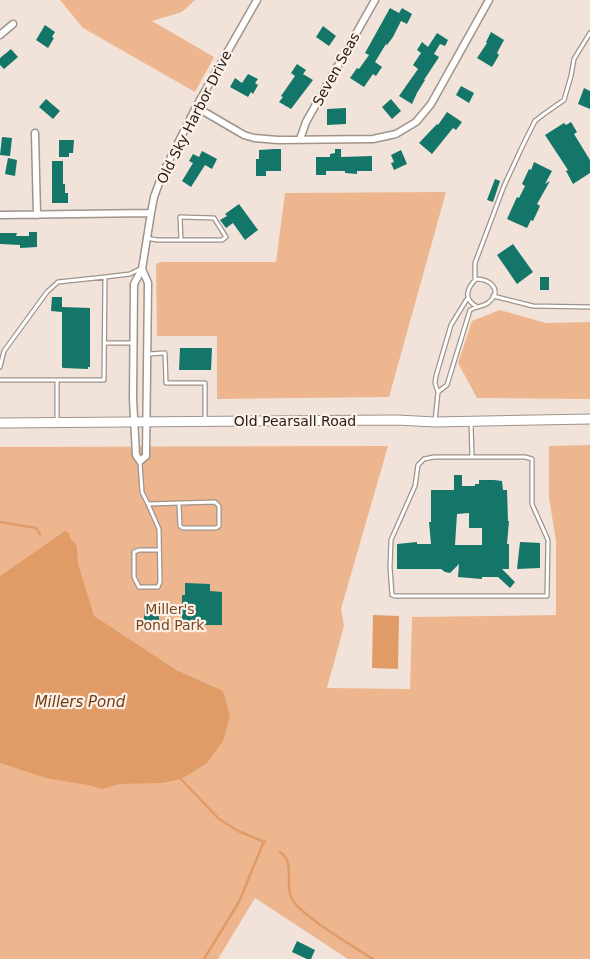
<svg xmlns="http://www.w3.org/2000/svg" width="590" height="959" font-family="'DejaVu Sans',sans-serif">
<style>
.green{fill:#edb68e}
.water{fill:#e09b67}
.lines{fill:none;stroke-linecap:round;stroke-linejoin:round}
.stream{stroke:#e09b67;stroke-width:2.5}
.building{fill:#147569;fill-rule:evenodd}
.lane-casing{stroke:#9f938a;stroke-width:5.5}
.street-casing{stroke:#9f938a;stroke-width:9}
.secondary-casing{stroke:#9f938a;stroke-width:11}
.lane{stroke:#fff;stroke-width:3}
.street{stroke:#fff;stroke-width:6}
.secondary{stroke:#fff;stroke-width:9}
.labels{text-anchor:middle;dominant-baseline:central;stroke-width:4.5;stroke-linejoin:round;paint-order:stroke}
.street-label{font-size:14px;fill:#201b18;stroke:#fef0e6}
.park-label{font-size:14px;fill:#744621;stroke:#fef0e6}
.water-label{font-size:15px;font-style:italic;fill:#6b3e17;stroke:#fef0e6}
</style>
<rect width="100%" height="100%" fill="#f1e3d9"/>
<!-- green -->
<path class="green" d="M60,0H195L182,12L152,21L214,57L195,92L83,28Z
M446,192L389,397L217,399V336H157L156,264L161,262H276L285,193Z
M500,310L546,323L590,322V399L477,398L458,363L472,321Z
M590,445V959H348L255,898L218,959H0V447L388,446L341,609L344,626L327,688L410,689L412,617L556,615V541L549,498V446Z"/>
<!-- water -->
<path class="water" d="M65,531L69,533L70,538L77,546L78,564L94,616L176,670L223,691L230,716L223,741L206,764L181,779L162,783L119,784L102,789L88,785L46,778L0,763V576Z
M373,615L399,616L398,669L372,668Z"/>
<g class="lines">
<!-- stream -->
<path class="stream" d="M0,522L36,528L40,534
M180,778L219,819L240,832L265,842
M280,852C296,863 284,885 292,899C300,915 356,948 373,959
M204,959L239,902L264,841"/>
</g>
<!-- building -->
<path class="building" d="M390,8L399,13L402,8L412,14L407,24L401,21L393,37L387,45L386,44L375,62L382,67L376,76L373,74L364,87L350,78L357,68L359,69L369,55L365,53Z
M45,25L55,32L52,37L54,38L48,48L36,40Z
M323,26L336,36L329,46L316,37Z
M491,32L504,40L497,53L499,55L492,67L477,58L487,43L486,42Z
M437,33L448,40L445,46L440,44L434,54L439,57L424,80H425L417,93L412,104L399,96L418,69L413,65L421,53L417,50L422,42L428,47Z
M11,49L18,57L4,69L0,65V58Z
M297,64L306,70L303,74L313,80L291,109L279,102L283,97L281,96L295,76L291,73Z
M248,74L258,79L255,83L258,85L253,94L251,92L248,97L230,87L235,78L242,83Z
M461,86L474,93L469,103L456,95Z
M584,88L590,91V109L578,104Z
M46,99L60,111L53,119L39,107Z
M391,99L401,111L392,119L382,107Z
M346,108V124L327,125V109Z
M447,112L462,122L456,130L453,128L432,154L419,143L437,124L438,125Z
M571,122L577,132L574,134L590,160V173L573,184L566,171L568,170L545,135L564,123L566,125Z
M2,137L12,138L10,156L0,155Z
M59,140H74L73,153H69V157H59Z
M274,149H281V171H266V176H256V159H259V150Z
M335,149H341V157L372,156V171H357V174L345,173V171H326V175H316V157H330V154L335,153Z
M401,150L407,164L394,170L391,163L394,162L391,155Z
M202,151L217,159L212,169L205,165L191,187L182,181L193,163L189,161L193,154L199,157Z
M8,158L17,160L15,176L5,174Z
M52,161H63V184H65V193H68V203H52Z
M534,162L552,171L545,184L550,181L537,204L540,206L533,221L531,220L527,228L507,219L517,197L519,198L525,186L522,184L529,169L531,170Z
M495,179L500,181L493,202L487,200Z
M239,204L258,230L245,240L233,223L226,228L220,220L227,216L225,214Z
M29,232H37V247L20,248V245L0,244V233H17L16,236H29Z
M513,244L533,272L517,284L497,255Z
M540,277H549V290H540Z
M52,297H62V307L90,308V367H88V369L63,368L62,367V312L51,311Z
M180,348H212L211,370H179Z
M454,475H462V486H475V484H479V480H494L502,481L503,490H507L508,521H509L507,544H509V569H502L515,582L510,588L498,577H482V579L458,577L459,564L450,573L445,572L441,569H397V544L417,542V544H431L429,522H431V490H454ZM469,513V528H482V545H455L457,514Z
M520,542L540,543V568L517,569Z
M185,583L210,584V591L222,592V625H199V629H182V595H185Z
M144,608H159V623H144Z
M297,941L315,950L311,959H307L292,952Z"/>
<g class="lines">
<defs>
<path id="lane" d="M146,238L157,240H222L226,237L214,218L180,217L181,240
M475,280V263L504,186L522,147L535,121L544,114L564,100L571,76L574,59L590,33
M493,296L533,306L590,307
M105,343H134
M148,354L165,353L166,383H205V420
M0,367L4,351L47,292L58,282L105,277
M0,380H57
M438,392L447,385L470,310C476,306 484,307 489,302C503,290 490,279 476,279C467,288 463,299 476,306
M57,421V380H104L105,277L130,274L140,269
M435,421L438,392L435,383L436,376L451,325L467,299
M471,422L472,457H434L424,459L418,465L415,486L391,540L390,567L392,595L395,596H547L548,540L532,504V459L525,457H472
M140,462L142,492L148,504L215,502L219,506V526L216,528H183L180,526L179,504
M148,504L159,529L160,582L158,587H139L134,577V552L139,550H159"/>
<path id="street" d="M0,35L13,24
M196,107L244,135L254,138L278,140L373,139L396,134L416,122L431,104L489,0
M35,133L37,215
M300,139L306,122L375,0
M0,215L151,213
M142,269L148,283L146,456L140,461L136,455L133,399L134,284L142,269L151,213L154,197L162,175L196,107L257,0"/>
<path id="secondary" d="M0,423L397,420L435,422L590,419"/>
</defs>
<!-- lane casing -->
<use href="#lane" class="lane-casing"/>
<!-- street casing -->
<use href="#street" class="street-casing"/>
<!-- secondary casing -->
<use href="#secondary" class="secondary-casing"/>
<!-- lane -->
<use href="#lane" class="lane"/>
<!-- street -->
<use href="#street" class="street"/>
<!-- secondary -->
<use href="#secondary" class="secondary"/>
</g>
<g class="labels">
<!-- street labels -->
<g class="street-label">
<text transform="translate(336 69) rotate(-61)">Seven Seas</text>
<text transform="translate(194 117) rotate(-63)">Old Sky Harbor Drive</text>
<text x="295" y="421">Old Pearsall Road</text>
</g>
<!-- park labels -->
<g class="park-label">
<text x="170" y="609">Miller's<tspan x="170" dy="16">Pond Park</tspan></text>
</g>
<!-- water labels -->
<g class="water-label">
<text x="80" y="702">Millers Pond</text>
</g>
</g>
</svg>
